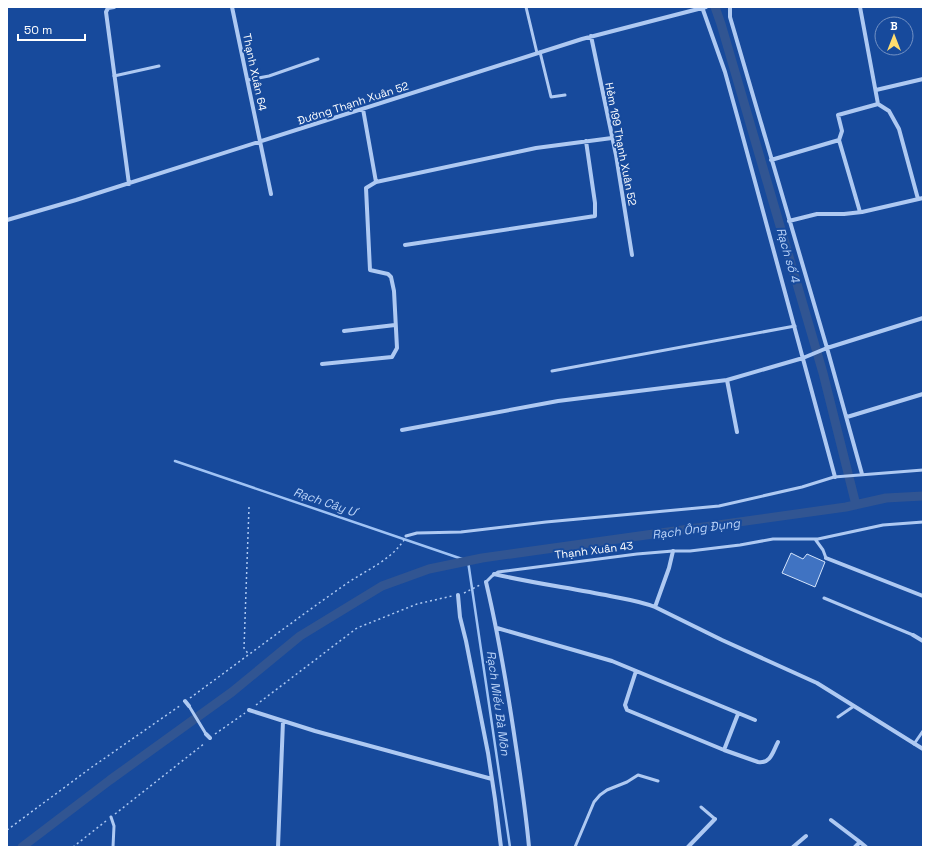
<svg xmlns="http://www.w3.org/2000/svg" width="930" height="854" font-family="'Space Grotesk',sans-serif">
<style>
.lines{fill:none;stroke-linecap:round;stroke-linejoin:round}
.stream{stroke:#a0c3f4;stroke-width:2.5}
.canal{stroke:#315592;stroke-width:9}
.building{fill:#4073c2;stroke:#d5e5fc}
.path{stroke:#aec9f2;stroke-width:1.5;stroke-dasharray:2 3;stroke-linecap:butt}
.lane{stroke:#aec9f2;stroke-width:3}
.street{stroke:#aec9f2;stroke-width:4}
.labels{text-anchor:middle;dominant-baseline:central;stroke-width:4;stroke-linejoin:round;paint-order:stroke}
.street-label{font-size:11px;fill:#fff;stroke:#174a9c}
.water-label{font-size:12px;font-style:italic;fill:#bad3f8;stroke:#174a9c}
</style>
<rect width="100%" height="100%" fill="#174a9c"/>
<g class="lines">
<!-- stream -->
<path class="stream" d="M175,461L468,561L510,847"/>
<!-- canal -->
<path class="canal" d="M715,7L721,24L823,373L856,505
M22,847L110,780L232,692L300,636L382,586L429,569L482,558L846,507L886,498L923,496"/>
</g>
<!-- building -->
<path class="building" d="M791,553L803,559L807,554L825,562L815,587L782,573Z"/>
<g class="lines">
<!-- path -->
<path class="path" d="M249,507L244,648L249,655
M464,593L480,585
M190,698C242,660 293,621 346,584C366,570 390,561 404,540
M256,705L357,628L417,604L452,596
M215,734L245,713
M115,814L205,743
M7,830L92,767L181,705
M73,847L106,821"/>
<!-- lane -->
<path class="lane" d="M526,7L537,53
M540,52L551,97L565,95
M114,76L159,66
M248,80L269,76L318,59
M552,371L795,326
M406,536L417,533L461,532L546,522L719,506L802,487L834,477L923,470
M815,539L823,550L826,558
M486,582L492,576L498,572L637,554L673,551H690L740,545L773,539H818L883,525L923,522
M824,598L913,635
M189,706L206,734
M838,717L854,706
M914,744L923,731
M701,807L715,819
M111,817L114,826L113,847
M575,847L594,802L600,795L607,790L627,782L638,775L658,781"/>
<!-- street -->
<path class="street" d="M114,7L108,8L106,12L129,184
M232,7L271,194
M702,7L725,72L738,119L835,477
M730,7V17L827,348L862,474
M860,7L878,104L889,111L899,129L918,199
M591,36L616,155L632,255
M876,90L923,79
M363,109L376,182L536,148L612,138
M839,140L842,131L838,115L878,104
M771,160L839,140L860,212
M7,220L76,200L582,39L706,7
M789,221L817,214H844L862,212L923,198
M405,245L595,216V203L586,141
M344,331L395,325
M322,364L392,357L397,348L394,291L391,277L388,274L370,270L366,188L376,182
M847,417L923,394
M402,430L558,401L727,380
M737,432L727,380L803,358L827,348L923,318
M826,558L923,596
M494,574C532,583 571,588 610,596C625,599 640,601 655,607L669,568L673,551
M486,582C499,637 508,692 516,747C521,780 526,814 529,847
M458,595L460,617L466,641L488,753L495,799L501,847
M655,607L722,640L817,683L923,749
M497,628L612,661L755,720
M913,635L923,641
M636,671L625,705L627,710L724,750L758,762C771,764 773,751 778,742
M185,701L189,706
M249,710L315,731L492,779
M206,734L210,738
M724,750L738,714
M831,820L860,842
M278,847L283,721
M688,847L715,819
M793,847L806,836
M855,847L860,842L866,847"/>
</g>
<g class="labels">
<!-- street labels -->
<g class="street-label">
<text transform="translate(255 72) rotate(78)">Thạnh Xuân 64</text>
<text transform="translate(353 103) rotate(-18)">Đường Thạnh Xuân 52</text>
<text transform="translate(621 144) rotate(79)">Hẻm 199 Thạnh Xuân 52</text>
<text transform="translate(594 550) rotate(-7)">Thạnh Xuân 43</text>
</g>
<!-- water labels -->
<g class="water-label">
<text transform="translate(788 255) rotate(74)">Rạch số 4</text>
<text transform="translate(325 502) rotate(19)">Rạch Cây Ư</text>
<text transform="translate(696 529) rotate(-8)">Rạch Ông Đụng</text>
<text transform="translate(498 703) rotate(82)">Rạch Miếu Bà Môn</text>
</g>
</g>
<!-- border -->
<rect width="930" height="854" fill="none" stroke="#ffffff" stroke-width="16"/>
<!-- north arrow -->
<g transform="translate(894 36)"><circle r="19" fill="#174a9c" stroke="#7492c4"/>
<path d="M0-3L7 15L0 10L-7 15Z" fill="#ffdd6f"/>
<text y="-6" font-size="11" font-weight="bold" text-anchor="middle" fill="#ffffff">B</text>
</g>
<!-- scale -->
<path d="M18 34v6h67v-6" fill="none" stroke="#ffffff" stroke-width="2"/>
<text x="24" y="34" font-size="12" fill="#ffffff" stroke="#174a9c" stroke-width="3" paint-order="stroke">50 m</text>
</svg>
